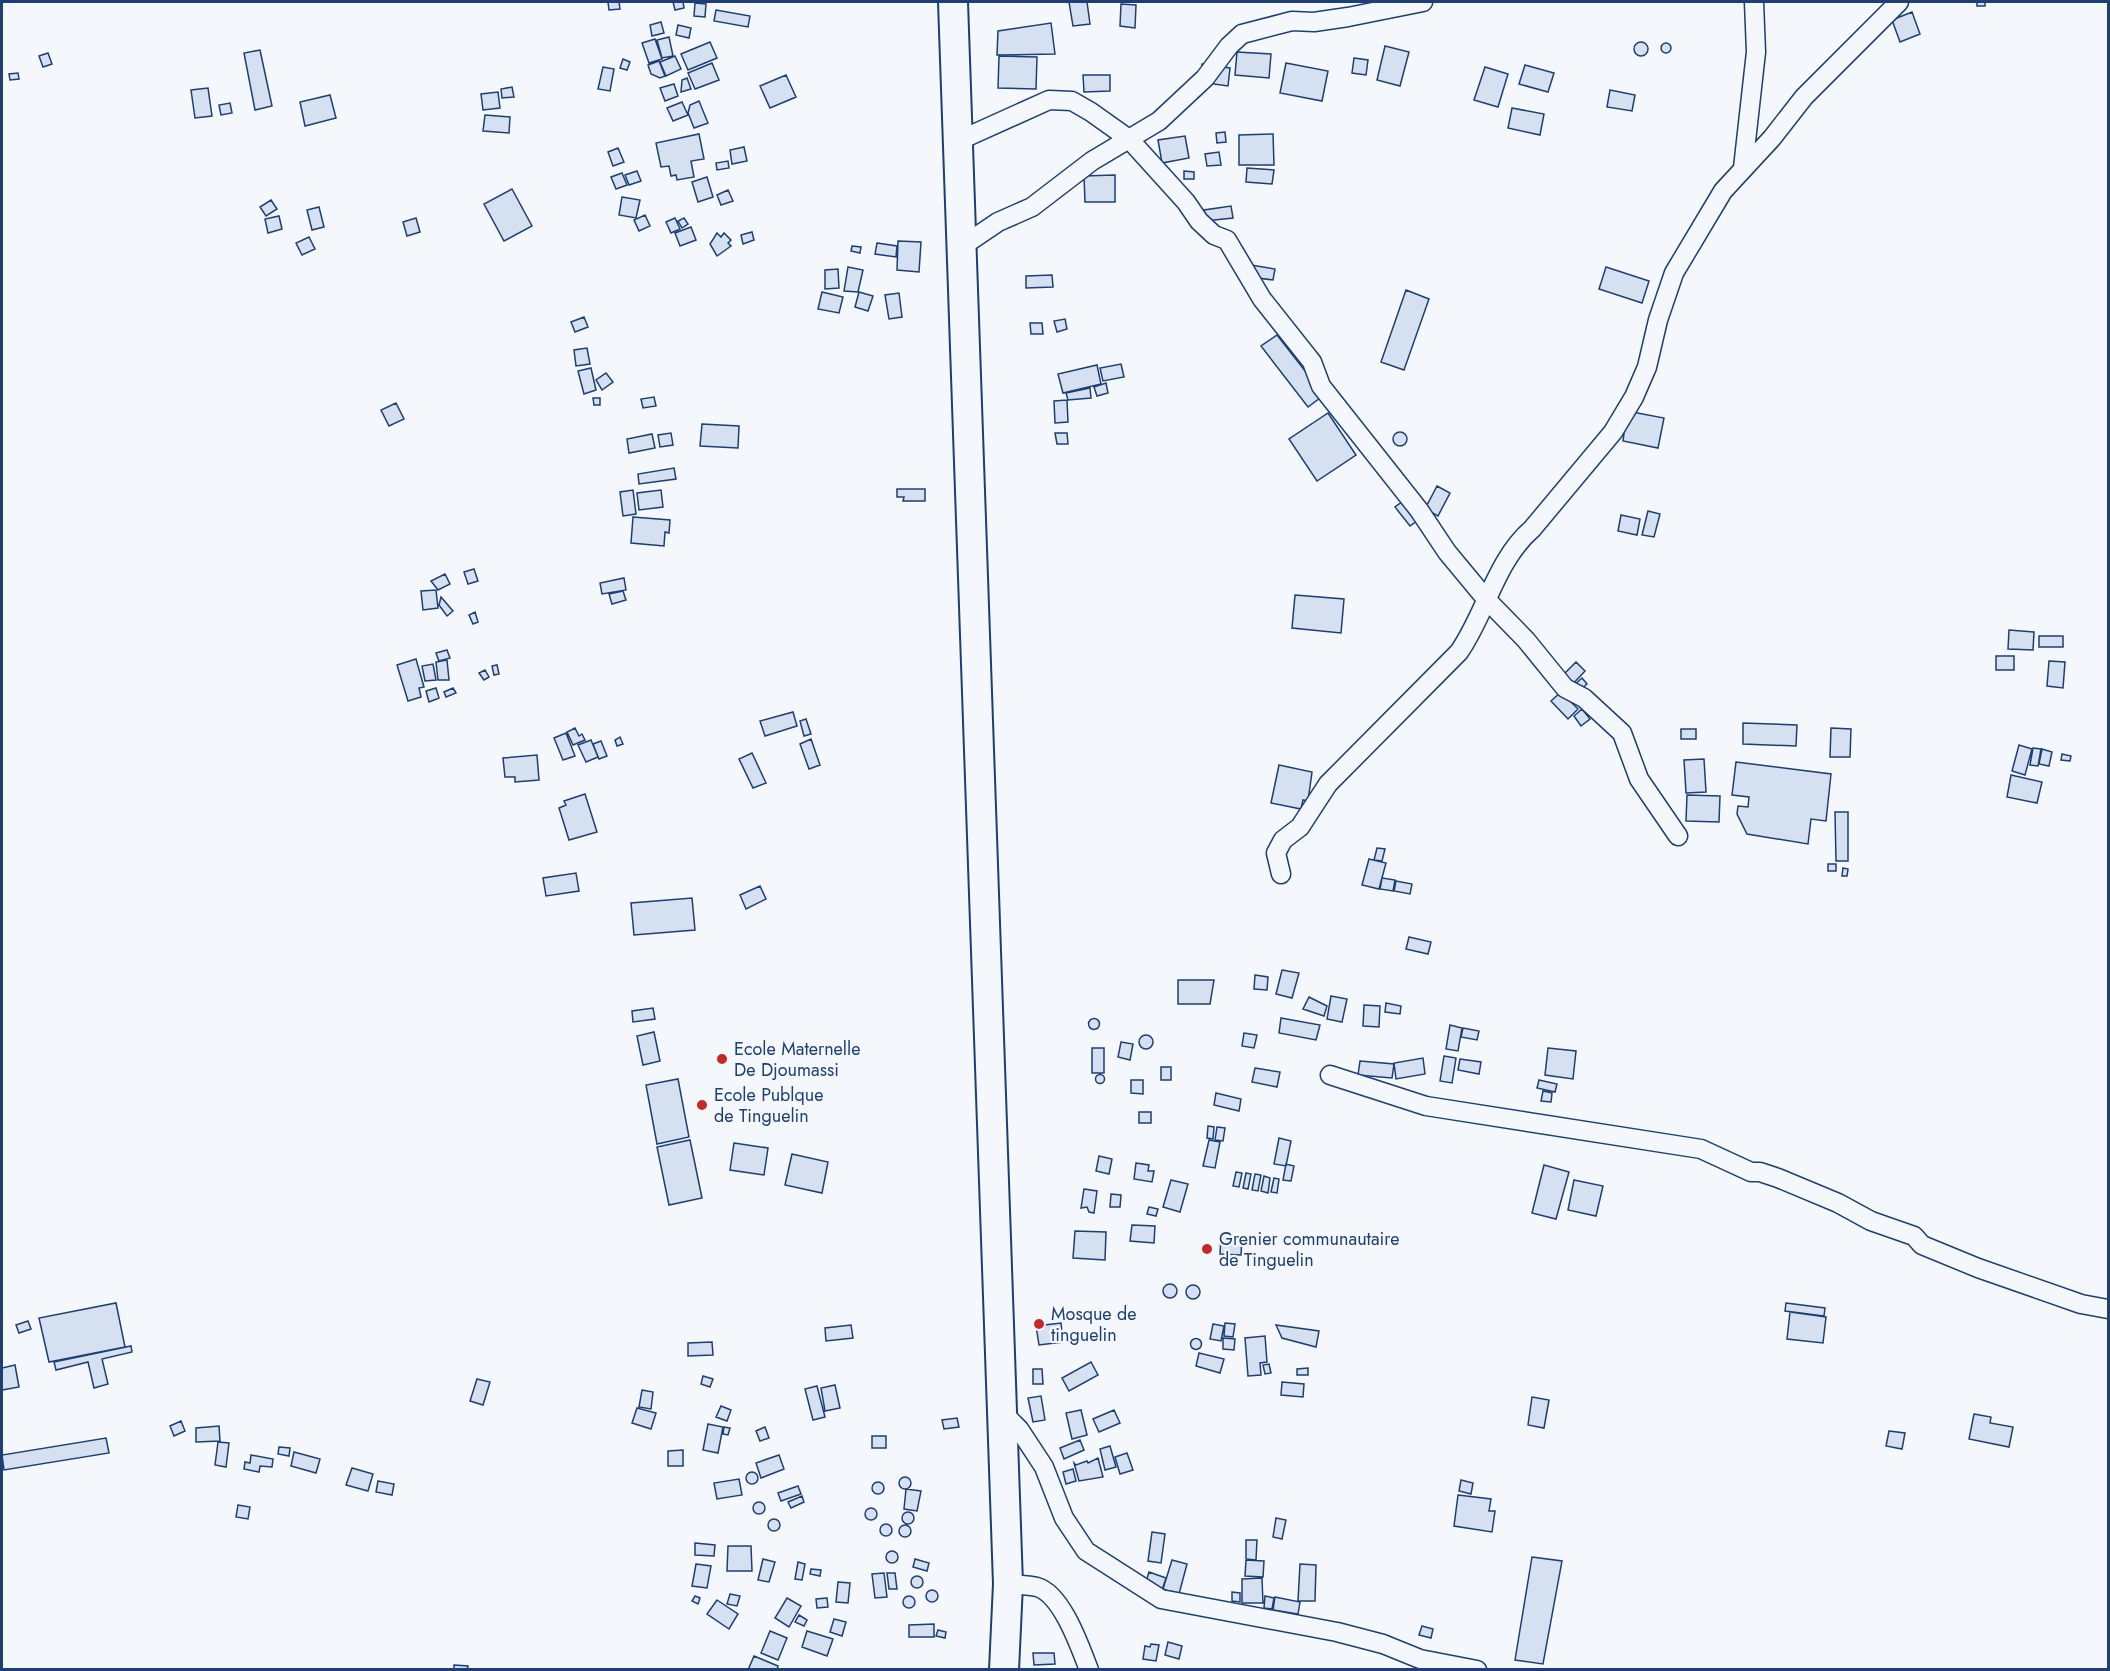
<svg xmlns="http://www.w3.org/2000/svg" width="2110" height="1671" font-family="Jost,sans-serif">
<style>
.building{fill:#d5e0f0;stroke:#1d3f73;stroke-width:1.5}
.lines{fill:none;stroke-linecap:round;stroke-linejoin:round}
.minor-casing{stroke:#1d3f73;stroke-width:21}
.primary-casing{stroke:#1d3f73;stroke-width:32}
.minor{stroke:#f4f7fb;stroke-width:18}
.primary{stroke:#f4f7fb;stroke-width:28}
.poi-dot{fill:#c62828;stroke:#f4f7fb;stroke-width:2}
.labels{text-anchor:middle;dominant-baseline:central;stroke-width:4.5;stroke-linejoin:round;paint-order:stroke}
.poi-label{font-size:18px;fill:#1d3f73;stroke:#f4f7fb;text-anchor:start}
</style>
<rect width="100%" height="100%" fill="#f4f7fb"/>
<!-- building -->
<path class="building" d="M608,2H619L620,9L609,10Z
M673,2H683L684,8L675,10Z
M1069,2H1087L1090,24L1073,26Z
M1977,2H1985V6H1977Z
M695,3L706,4L705,17L694,16Z
M1121,4L1136,5L1135,28L1120,26Z
M716,10L750,16L748,27L714,21Z
M1912,12L1920,34L1900,42L1892,20Z
M661,22L664,33L652,36L650,25Z
M1051,23L1055,54L997,55L998,31Z
M678,25L691,28L689,38L676,35Z
M669,37L673,56L662,58L657,40Z
M655,39L662,59L649,63L642,43Z
M1634 49a7 7 0 1 1 14 0a7 7 0 1 1-14 0Z
M710,42L717,58L688,70L681,54Z
M1661 48a5 5 0 1 1 10 0a5 5 0 1 1-10 0Z
M1385,46L1409,52L1400,86L1377,80Z
M260,50L272,106L255,110L244,53Z
M1237,52L1271,54L1269,78L1235,75Z
M48,53L52,64L43,67L39,56Z
M675,56L681,69L666,76L660,62Z
M999,56L1037,57L1036,89L998,88Z
M1354,58L1368,60L1366,75L1352,73Z
M623,59L630,62L627,70L620,68Z
M659,61L665,76L660,78L651,74L648,65Z
M712,63L719,80L695,89L688,73Z
M1286,63L1328,71L1322,101L1280,93Z
M1202,64L1230,68L1228,86L1200,82Z
M1525,65L1554,73L1548,92L1519,84Z
M603,67L614,69L610,91L598,89Z
M1485,67L1508,74L1498,107L1474,100Z
M18,73L19,79L10,80L9,74Z
M786,75L796,97L770,108L760,86Z
M1083,75H1110V91L1084,92Z
M687,78L691,89L681,92L682,80Z
M674,84L678,96L665,101L660,88Z
M512,87L514,97L502,98L501,89Z
M208,88L212,116L195,118L191,90Z
M1610,90L1635,95L1632,111L1607,107Z
M498,92L500,108L483,110L481,94Z
M330,95L336,118L305,126L300,102Z
M699,101L708,123L694,128L688,113L690,105Z
M682,102L688,115L673,121L667,108Z
M230,103L232,113L221,115L219,105Z
M1512,108L1544,114L1540,135L1508,128Z
M485,115L510,117L509,133L483,131Z
M1225,132L1226,142L1217,143L1216,133Z
M699,134L704,159L691,161L694,177L677,180L676,175L671,176L669,166L661,167L656,143Z
M1273,134L1274,165H1239V135Z
M1185,136L1189,158L1162,163L1158,140Z
M744,147L747,161L732,164L730,150Z
M618,148L624,162L613,166L608,152Z
M1219,152L1221,165L1207,166L1205,154Z
M728,161L729,168L717,170L716,163Z
M1247,168L1274,170L1272,184L1246,182Z
M637,171L641,181L629,185L625,175Z
M1184,171L1194,172V179H1184Z
M622,173L627,185L616,189L611,177Z
M1115,175V202H1085L1084,176Z
M707,177L713,197L698,202L692,182Z
M512,189L532,226L504,241L484,204Z
M728,190L733,201L721,205L717,195Z
M622,197L640,200L636,218L619,215Z
M271,200L277,209L266,216L260,207Z
M1231,206L1233,218L1205,221L1204,210Z
M319,207L324,227L312,230L307,210Z
M645,215L650,226L639,231L634,220Z
M279,216L282,229L268,233L265,219Z
M416,218L420,232L407,236L403,222Z
M675,218L680,229L671,233L666,222Z
M684,218L688,224L682,228L678,221Z
M691,227L696,240L680,246L675,233Z
M752,232L754,240L743,244L741,235Z
M717,233L721,237L724,233L731,240L728,243L731,246L717,256L710,244Z
M309,237L315,249L302,255L296,243Z
M898,241L921,242L919,272L897,270Z
M877,243L897,246L896,257L875,254Z
M852,246L861,247L860,253L851,251Z
M1251,265L1275,269L1273,280L1250,277Z
M848,267L863,270L858,292L844,291Z
M1606,267L1649,281L1642,303L1599,289Z
M838,269L839,288L825,289V270Z
M1052,275L1053,287L1026,288V276Z
M1406,290L1429,299L1404,370L1381,362Z
M822,292L843,297L839,313L818,309Z
M859,292L873,296L868,311L855,307Z
M899,293L902,317L889,319L885,295Z
M584,317L588,327L575,332L571,322Z
M1065,319L1067,329L1057,332L1054,321Z
M1030,323H1042L1043,334H1031Z
M1277,335L1324,395L1308,407L1261,346Z
M587,348L590,364L576,366L574,350Z
M1121,364L1124,377L1103,381L1100,368Z
M1097,365L1101,384L1063,393L1058,374Z
M591,368L596,390L584,394L578,371Z
M606,373L613,382L602,390L596,380Z
M1106,383L1108,393L1097,396L1094,387Z
M1090,388L1091,398L1068,400L1066,393Z
M654,397L656,406L643,408L641,399Z
M593,398H600V405H594Z
M1067,400L1068,422L1055,423L1054,401Z
M396,403L404,419L389,426L381,410Z
M1627,411L1664,418L1658,448L1623,441Z
M1328,413L1356,455L1317,481L1289,439Z
M702,424L739,426L738,448L700,446Z
M1393 439a7 7 0 1 1 14 0a7 7 0 1 1-14 0Z
M671,433L673,445L660,447L658,435Z
M1055,433H1067L1068,444H1057Z
M652,434L655,448L629,453L627,439Z
M674,468L676,479L639,484L638,474Z
M1437,486L1450,493L1438,516L1425,509Z
M897,489H925V501H903L904,497H897Z
M633,490L636,514L623,516L620,492Z
M661,490L663,507L639,510L637,493Z
M1406,499L1421,518L1410,526L1395,507Z
M1648,511L1660,514L1654,537L1642,535Z
M1621,515L1640,519L1637,535L1618,531Z
M633,517L670,520L669,533L665,532L664,546L631,543Z
M474,569L478,581L468,584L464,572Z
M445,574L450,584L438,590L431,581Z
M624,578L626,590L602,594L600,583Z
M436,590L438,608L423,610L421,591Z
M623,591L626,600L612,604L609,594Z
M1295,595L1344,599L1341,633L1292,628Z
M441,597L453,611L447,616L439,605Z
M475,612L478,622L473,624L469,615Z
M2009,630L2034,632L2033,650L2008,649Z
M2039,636H2063V647H2039Z
M447,650L450,658L439,661L436,653Z
M1996,656H2014V670H1996Z
M416,659L424,687L419,688L421,697L408,701L397,665Z
M447,660L449,680H438L436,662Z
M2049,661L2065,662L2063,688L2047,686Z
M1576,662L1585,671L1569,688L1559,679Z
M433,664L436,680L425,681L422,666Z
M497,665L499,674L494,675L492,666Z
M485,670L489,677L484,680L479,673Z
M1582,678L1587,684L1579,691L1574,685Z
M436,688L439,698L429,702L426,691Z
M453,688L456,693L446,697L444,692Z
M1561,692L1578,709L1568,719L1551,701Z
M1582,709L1590,719L1581,726L1574,716Z
M793,712L797,726L765,736L760,721Z
M806,719L811,734L804,736L800,721Z
M1743,723L1797,725L1796,746L1743,744Z
M575,728L579,736L582,734L585,740L573,745L567,732Z
M1831,728L1851,729L1850,757H1830Z
M1681,729H1696V739H1681Z
M566,733L575,756L563,760L554,738Z
M620,737L623,744L617,746L615,740Z
M811,739L820,765L809,769L800,744Z
M591,740L598,757L586,762L578,745Z
M601,741L607,756L599,759L593,744Z
M2019,745L2032,749L2025,775L2012,771Z
M2033,748L2041,749L2038,766L2030,765Z
M2042,749L2052,752L2049,766L2039,764Z
M752,753L766,783L753,788L739,759Z
M2062,754L2071,756L2070,761L2061,760Z
M537,755L539,780L515,782V777H505L503,758Z
M1704,759L1706,792L1686,793L1684,760Z
M1736,762L1831,774L1826,821L1811,819L1808,844L1747,834L1737,814L1738,806L1748,807L1749,797L1732,795Z
M1279,765L1312,772L1308,801L1303,800L1301,809L1271,803Z
M2011,775L2042,782L2037,803L2007,797Z
M585,794L597,832L569,840L559,808L566,805L564,801Z
M1687,795L1720,796L1719,822L1686,821Z
M1835,812H1848V861H1836Z
M1377,848L1385,849L1382,861L1374,860Z
M1369,859L1386,863L1379,889L1362,885Z
M1828,864H1836V871H1828Z
M1843,868L1848,869L1847,876H1842Z
M576,873L579,891L546,896L543,878Z
M1382,878L1395,880L1393,891L1380,889Z
M1396,881L1412,884L1410,894L1394,891Z
M760,886L766,899L746,909L740,895Z
M692,898L695,930L634,935L631,903Z
M1409,937L1431,942L1428,954L1406,949Z
M1282,970L1299,973L1292,998L1276,994Z
M1255,975L1268,977L1267,990L1254,989Z
M1178,980H1214L1210,1004H1178Z
M1331,996L1347,999L1342,1022L1327,1019Z
M1309,997L1327,1006L1324,1016L1303,1009Z
M1386,1003L1401,1006L1400,1014L1385,1012Z
M1364,1005L1380,1006L1379,1027L1363,1026Z
M653,1008L655,1019L633,1022L632,1011Z
M1281,1018L1320,1025L1316,1040L1279,1033Z
M1088.5 1024a5.5 5.5 0 1 1 11 0a5.5 5.5 0 1 1-11 0Z
M1450,1025L1462,1028L1458,1051L1446,1049Z
M1463,1028L1479,1031L1477,1040L1461,1037Z
M654,1032L660,1061L643,1065L637,1036Z
M1244,1033L1257,1035L1254,1048L1242,1046Z
M1139 1042a7 7 0 1 1 14 0a7 7 0 1 1-14 0Z
M1121,1042L1133,1044L1130,1060L1118,1057Z
M1092,1048H1104V1073H1092Z
M1548,1048L1576,1051L1573,1079L1545,1075Z
M1444,1056L1456,1058L1452,1083L1440,1081Z
M1423,1058L1425,1074L1396,1079L1394,1063Z
M1460,1059L1481,1062L1479,1074L1458,1070Z
M1360,1061L1394,1064L1392,1078L1358,1075Z
M1161,1067H1171V1080H1161Z
M1255,1068L1280,1072L1277,1087L1252,1082Z
M1095.5 1079a4.5 4.5 0 1 1 9 0a4.5 4.5 0 1 1-9 0Z
M678,1079L689,1137L657,1144L646,1085Z
M1131,1080H1143V1094L1131,1093Z
M1539,1080L1557,1084L1555,1092L1537,1088Z
M1543,1091L1552,1093L1551,1102L1541,1101Z
M1216,1093L1241,1099L1239,1111L1214,1105Z
M1139,1112H1151V1123H1139Z
M1208,1126L1214,1127L1213,1139L1207,1138Z
M1217,1127L1225,1128L1223,1141L1215,1140Z
M1279,1138L1291,1141L1286,1166L1274,1164Z
M690,1140L702,1198L669,1205L657,1147Z
M1209,1140L1220,1142L1215,1168L1203,1166Z
M734,1143L768,1148L764,1175L730,1170Z
M792,1154L828,1162L822,1193L785,1185Z
M1099,1156L1112,1159L1109,1174L1096,1171Z
M1136,1163L1149,1165L1148,1171H1154L1152,1182L1134,1179Z
M1286,1164L1294,1166L1291,1181L1283,1180Z
M1544,1165L1569,1172L1556,1219L1532,1213Z
M1236,1172L1242,1173L1239,1187L1233,1186Z
M1246,1173L1251,1174L1248,1189L1243,1188Z
M1255,1174L1261,1175L1258,1191L1252,1190Z
M1264,1176L1270,1178L1268,1193L1261,1191Z
M1274,1178L1279,1179L1277,1193L1271,1192Z
M1171,1180L1188,1184L1180,1212L1163,1207Z
M1574,1180L1603,1186L1596,1216L1568,1210Z
M1084,1189L1097,1191L1094,1213L1089,1212L1087,1207L1081,1208Z
M1111,1194L1121,1195L1120,1207H1110Z
M1149,1207L1158,1209L1156,1216L1147,1214Z
M1132,1225L1155,1226L1154,1243L1130,1241Z
M1075,1231L1106,1232L1105,1260L1073,1258Z
M1221,1236L1242,1237L1241,1255L1220,1254Z
M1163 1291a7 7 0 1 1 14 0a7 7 0 1 1-14 0Z
M1186 1292a7 7 0 1 1 14 0a7 7 0 1 1-14 0Z
M116,1303L125,1347L49,1362L39,1318Z
M1786,1303L1825,1308L1824,1316L1785,1311Z
M1790,1312L1826,1317L1823,1343L1787,1339Z
M28,1321L31,1329L19,1333L16,1325Z
M1061,1323L1063,1342L1039,1345L1036,1326Z
M1225,1323L1235,1324L1233,1337L1224,1336Z
M1213,1324L1224,1326L1221,1341L1210,1339Z
M851,1325L853,1338L826,1341L825,1328Z
M1276,1325L1319,1331L1316,1347L1282,1338Z
M1265,1336L1267,1362L1260,1363L1261,1375L1248,1376L1245,1338Z
M1223,1338L1235,1339L1234,1350L1223,1349Z
M1190.5 1344a5.5 5.5 0 1 1 11 0a5.5 5.5 0 1 1-11 0Z
M712,1342L713,1355L688,1356V1343Z
M131,1346L132,1352L102,1359L108,1384L94,1388L88,1362L56,1370L54,1362Z
M1199,1353L1224,1359L1220,1373L1196,1366Z
M1091,1362L1098,1375L1069,1391L1062,1378Z
M1269,1364L1271,1373L1265,1374L1263,1365Z
M15,1365L19,1387L2,1390V1368Z
M1308,1368V1375H1297V1369Z
M1033,1369H1042L1043,1384H1033Z
M703,1376L713,1379L710,1387L701,1384Z
M477,1379L490,1382L483,1405L470,1401Z
M1282,1382L1304,1384L1303,1397L1281,1395Z
M835,1385L840,1408L825,1411L821,1388Z
M817,1386L825,1417L813,1420L805,1389Z
M642,1390L653,1392L651,1409L639,1407Z
M1041,1396L1045,1420L1033,1422L1028,1398Z
M1532,1397L1549,1400L1544,1428L1528,1425Z
M721,1406L731,1410L727,1421L716,1417Z
M637,1408L656,1413L651,1429L632,1423Z
M1081,1410L1087,1435L1072,1439L1066,1413Z
M1114,1410L1120,1423L1099,1432L1093,1419Z
M1974,1414L1991,1417L1990,1423L2013,1427L2009,1447L1969,1439Z
M957,1418L959,1427L944,1429L942,1420Z
M181,1421L185,1431L174,1436L170,1426Z
M708,1424L723,1427L718,1453L703,1450Z
M219,1426L220,1441L196,1442V1428Z
M724,1427L730,1428L728,1435L723,1434Z
M765,1427L769,1438L760,1441L756,1431Z
M1889,1431L1905,1433L1902,1449L1886,1446Z
M872,1436H886V1448H872Z
M106,1438L109,1453L4,1470L2,1455Z
M1080,1440L1084,1450L1064,1459L1060,1448Z
M218,1442L229,1443L226,1467L215,1465Z
M1110,1446L1116,1467L1105,1470L1100,1449Z
M279,1447L290,1448L289,1456L278,1454Z
M683,1450V1466H668V1451Z
M294,1452L320,1459L316,1473L291,1466Z
M1127,1453L1133,1470L1120,1474L1115,1457Z
M251,1455L273,1459L272,1467L260,1466L259,1472L244,1469L245,1462L250,1463Z
M779,1455L784,1469L761,1478L756,1463Z
M1098,1458L1103,1477L1079,1481L1074,1463L1076,1465L1087,1461L1088,1463Z
M352,1468L373,1474L368,1491L346,1485Z
M1073,1469L1076,1481L1066,1484L1063,1472Z
M746 1478a6 6 0 1 1 12 0a6 6 0 1 1-12 0Z
M899 1483a6 6 0 1 1 12 0a6 6 0 1 1-12 0Z
M739,1479L742,1495L717,1499L714,1483Z
M1461,1480L1473,1483L1471,1494L1459,1491Z
M378,1481L394,1484L392,1495L376,1492Z
M872 1488a6 6 0 1 1 12 0a6 6 0 1 1-12 0Z
M798,1486L801,1494L781,1501L778,1493Z
M906,1489L921,1491L917,1511L904,1509Z
M1458,1495L1491,1499L1489,1511H1495L1492,1532L1454,1526Z
M802,1496L804,1502L791,1508L788,1502Z
M753 1508a6 6 0 1 1 12 0a6 6 0 1 1-12 0Z
M238,1505L250,1507L248,1519L236,1517Z
M865 1514a6 6 0 1 1 12 0a6 6 0 1 1-12 0Z
M902 1518a6 6 0 1 1 12 0a6 6 0 1 1-12 0Z
M1276,1518L1286,1520L1282,1539L1273,1537Z
M768 1525a6 6 0 1 1 12 0a6 6 0 1 1-12 0Z
M880 1530a6 6 0 1 1 12 0a6 6 0 1 1-12 0Z
M899 1531a6 6 0 1 1 12 0a6 6 0 1 1-12 0Z
M1152,1532L1165,1534L1161,1563L1148,1561Z
M1246,1540H1257L1256,1560L1246,1559Z
M695,1543L715,1545L714,1556L695,1555Z
M728,1546H751L752,1571H727Z
M886 1557a6 6 0 1 1 12 0a6 6 0 1 1-12 0Z
M1532,1557L1562,1561L1543,1664L1515,1660Z
M763,1559L775,1562L769,1582L758,1580Z
M915,1559L929,1563L927,1571L913,1567Z
M1172,1560L1187,1564L1179,1594L1163,1589Z
M1246,1560L1264,1561L1263,1577L1245,1576Z
M798,1562L805,1564L802,1580L795,1579Z
M696,1564L711,1566L707,1588L692,1586Z
M1300,1564L1316,1565L1315,1601H1298Z
M811,1569L821,1570L820,1576L810,1574Z
M1149,1572L1166,1578L1162,1590L1145,1585Z
M884,1573L887,1597L875,1598L872,1574Z
M887,1573H895L897,1589H889Z
M911 1582a6 6 0 1 1 12 0a6 6 0 1 1-12 0Z
M1262,1578L1263,1603H1242V1579Z
M838,1582L850,1583L848,1603L836,1602Z
M926 1596a6 6 0 1 1 12 0a6 6 0 1 1-12 0Z
M1232,1592L1240,1593V1602L1232,1601Z
M730,1594L740,1596L737,1606L727,1604Z
M903 1602a6 6 0 1 1 12 0a6 6 0 1 1-12 0Z
M695,1596L700,1598L698,1604L692,1601Z
M1265,1596L1274,1598L1272,1609L1264,1608Z
M1275,1597L1300,1602L1298,1614L1273,1610Z
M787,1598L801,1606L789,1627L775,1618Z
M827,1598L828,1607L817,1608L816,1599Z
M717,1600L738,1614L729,1629L707,1614Z
M799,1615L807,1620L804,1626L795,1622Z
M834,1619L846,1622L842,1636L830,1632Z
M934,1624V1637H909V1625Z
M1422,1626L1433,1629L1431,1638L1419,1635Z
M938,1630L946,1632L945,1638L936,1636Z
M770,1631L787,1638L778,1660L761,1653Z
M807,1631L833,1639L827,1656L802,1647Z
M1168,1642L1182,1646L1179,1659L1165,1655Z
M1151,1644L1159,1645L1156,1661L1143,1659L1145,1646L1150,1647Z
M1033,1653H1054L1055,1664L1034,1665Z
M754,1656L778,1666L777,1670H748Z
M454,1665L468,1666L467,1670H454Z"/>
<g class="lines">
<defs>
<path id="minor" d="M958,141L1049,100L1072,101L1091,112L1129,139L1186,202L1199,221L1214,235L1227,240L1262,299L1312,362L1321,386L1419,510L1447,552L1486,599L1526,640L1565,688L1584,698L1622,733L1639,779L1678,836
M1743,168L1756,52L1754,2
M961,247L998,222L1032,207L1092,161L1159,121L1205,78L1229,46L1242,34L1292,21L1314,22L1348,17L1423,2
M1281,874L1276,853L1283,840L1300,827L1328,784L1459,652C1486,613 1496,560 1532,529L1613,432L1634,397L1647,367L1658,320L1674,273L1723,191L1772,138L1804,97L1899,2
M1330,1075L1426,1106L1701,1149L1751,1172H1760L1778,1178L1838,1203L1871,1221L1914,1236L1922,1245L1978,1268L2081,1304L2108,1309
M1001,1411L1019,1429L1044,1467L1064,1518L1086,1551L1161,1599L1337,1632L1383,1644L1420,1659L1477,1670
M1008,1584C1017,1585 1028,1585 1037,1587C1062,1594 1080,1647 1089,1670"/>
<path id="primary" d="M953,2L1008,1584L1004,1670"/>
</defs>
<!-- minor casing -->
<use href="#minor" class="minor-casing"/>
<!-- primary casing -->
<use href="#primary" class="primary-casing"/>
<!-- minor -->
<use href="#minor" class="minor"/>
<!-- primary -->
<use href="#primary" class="primary"/>
</g>
<!-- markers -->
<g class="poi-dot">
<circle cx="722" cy="1059" r="6"/>
<circle cx="702" cy="1105" r="6"/>
<circle cx="1207" cy="1249" r="6"/>
<circle cx="1039" cy="1324" r="6"/>
</g>
<g class="labels">
<!-- poi labels -->
<g class="poi-label">
<text x="734" y="1049">Ecole Maternelle<tspan x="734" dy="21">De Djoumassi</tspan></text>
<text x="714" y="1095">Ecole Publque<tspan x="714" dy="21">de Tinguelin</tspan></text>
<text x="1219" y="1239">Grenier communautaire<tspan x="1219" dy="21">de Tinguelin</tspan></text>
<text x="1051" y="1314">Mosque de<tspan x="1051" dy="21">tinguelin</tspan></text>
</g>
</g>
<!-- border -->
<rect width="2110" height="1671" fill="none" stroke="#1d3f73" stroke-width="6"/>
</svg>
